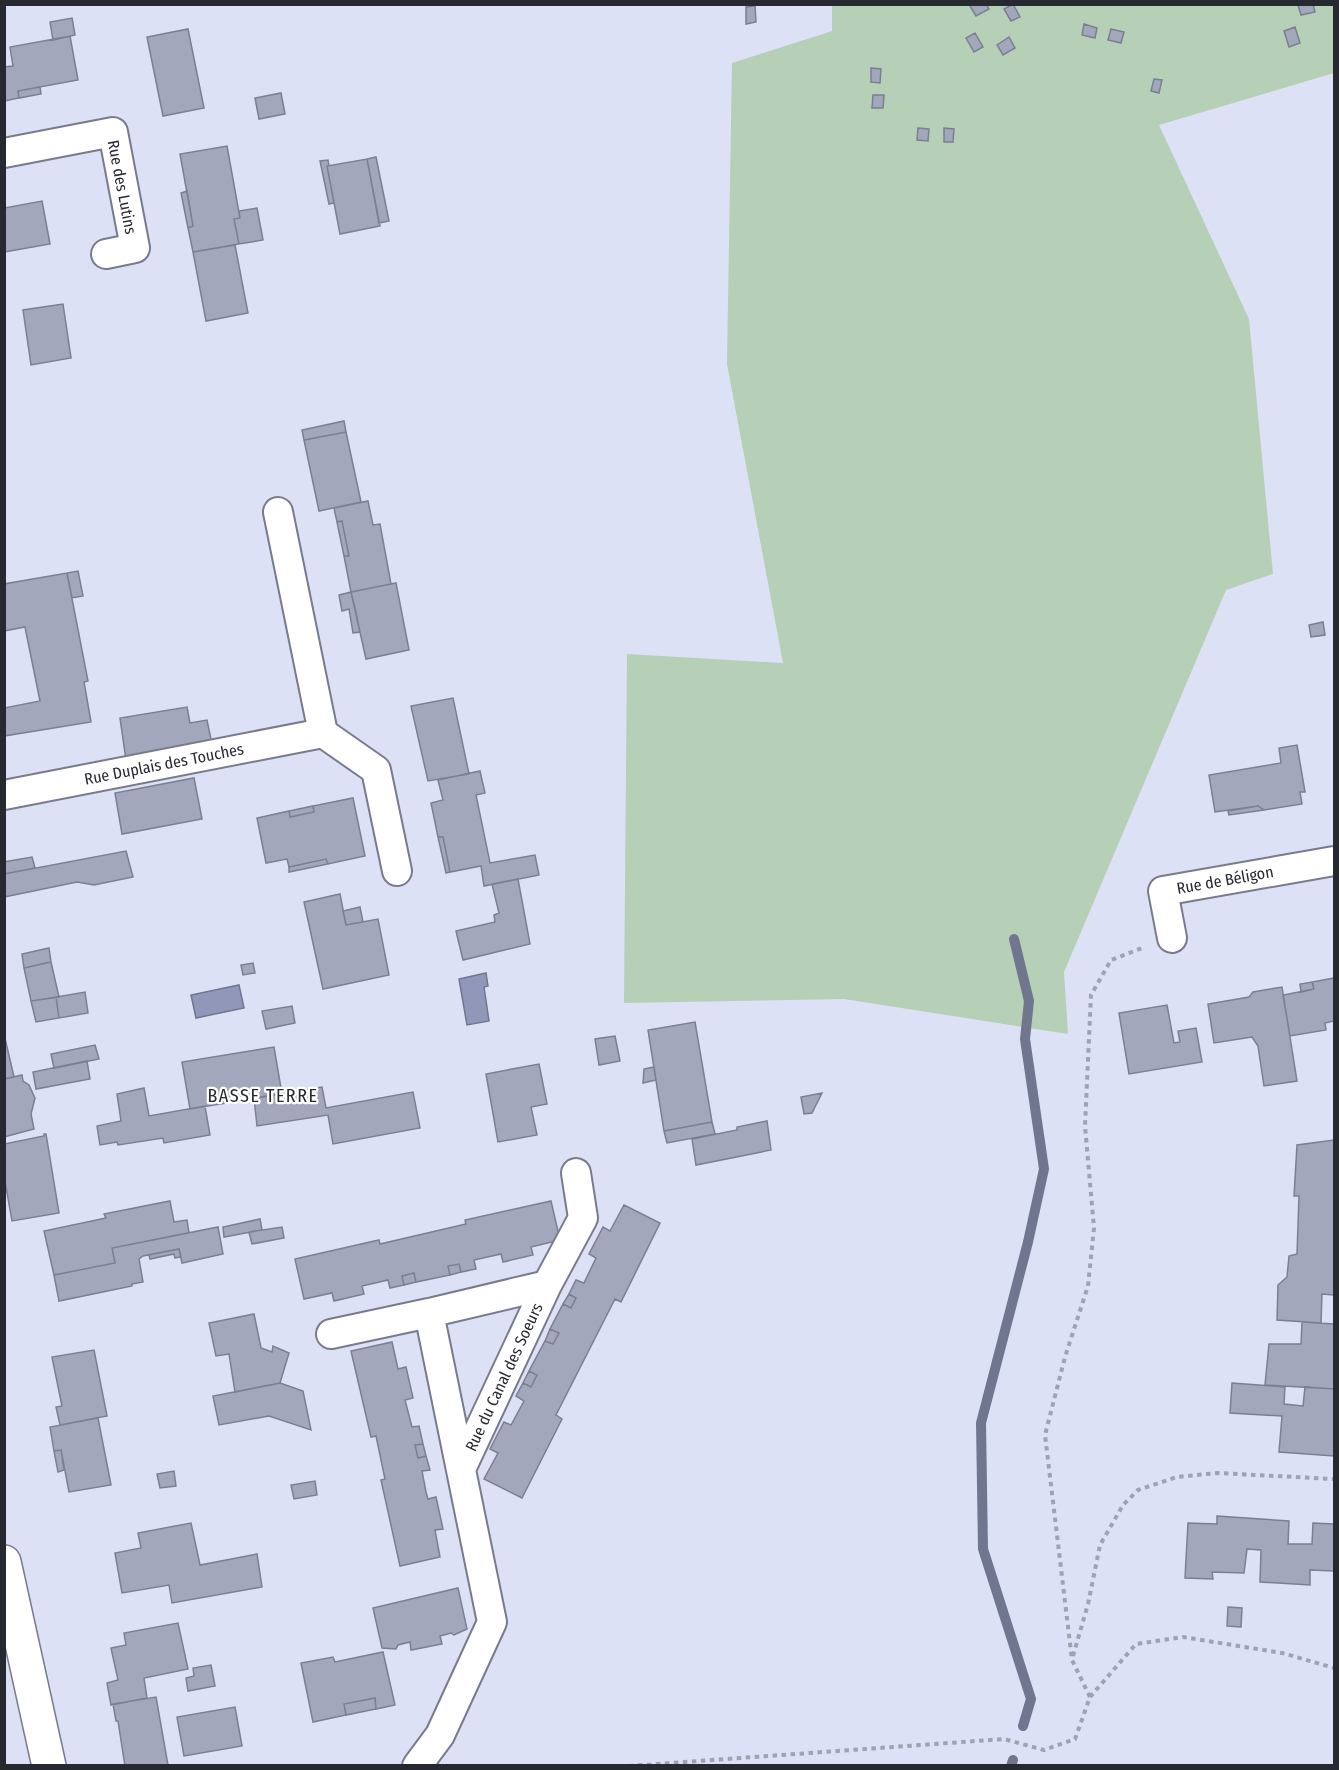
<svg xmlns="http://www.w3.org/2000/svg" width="1339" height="1770" font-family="'Fira Sans Condensed',sans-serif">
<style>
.green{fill:#b5d0b6}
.water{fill:#9197b8;stroke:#71768f;stroke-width:1.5}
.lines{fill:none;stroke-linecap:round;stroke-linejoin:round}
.stream{stroke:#71768f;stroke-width:10}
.building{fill:#a3a7bb;stroke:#7b7f92;stroke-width:1.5}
.minor-casing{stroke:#787b8e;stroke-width:32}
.tertiary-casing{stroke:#787b8e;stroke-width:36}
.path{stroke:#9ea2b1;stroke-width:4;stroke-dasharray:4.5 4.5;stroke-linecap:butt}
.minor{stroke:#fff;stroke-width:28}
.tertiary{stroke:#fff;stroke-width:33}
.labels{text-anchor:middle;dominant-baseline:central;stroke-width:4.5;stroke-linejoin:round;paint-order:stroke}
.street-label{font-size:16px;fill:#272930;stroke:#fff}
.neighbourhood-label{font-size:18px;letter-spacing:1.5px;fill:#272930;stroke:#fff}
</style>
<rect width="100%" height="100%" fill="#dce1f5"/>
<!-- green -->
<path class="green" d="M832,5H1334V73L1159,125L1249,319L1273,574L1226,590L1064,972L1068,1034L844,999L624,1003L627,654L783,663L727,364L732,63L832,31Z"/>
<!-- water -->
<path class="water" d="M486,973L488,986L484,987L489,1021L467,1025L459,979Z
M239,985L244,1008L196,1018L191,995Z"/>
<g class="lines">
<!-- stream -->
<path class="stream" d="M1014,939L1029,1001L1025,1039L1044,1169L1028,1242L981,1423L983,1549L1031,1699L1023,1726
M1011,1766L1013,1760"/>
</g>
<!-- building -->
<path class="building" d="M972,4H986L989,9L976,16L970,6Z
M1013,4L1020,17L1011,21L1004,9Z
M1302,4H1313L1315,12L1301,15L1298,5Z
M755,6L756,22L746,24V7Z
M72,18L75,35L53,40L50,22Z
M1084,24L1097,28L1095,38L1082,35Z
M1295,27L1300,43L1289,47L1284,31Z
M188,29L204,108L163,116L147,37Z
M1111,29L1124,32L1121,43L1108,40Z
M975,33L983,47L974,52L966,38Z
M70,36L78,80L18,91L19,98L4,101V67L13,66L10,47Z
M1009,37L1015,48L1003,55L997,45Z
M871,68L881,69L880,83L871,82Z
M1154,79L1162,80L1159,93L1151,91Z
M40,87L41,94L19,98L18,91Z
M281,93L285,114L259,119L255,98Z
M873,95H884L883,108H872Z
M918,128L929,129L928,141L917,140Z
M944,128L954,129L953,142H944Z
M227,146L240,218L234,219L239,244L193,252L188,228L193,226L180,154Z
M376,157L389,221L379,223L367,159Z
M367,159L380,226L340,234L327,166Z
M328,160L329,166H327L334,203L329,204L320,161Z
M187,191L193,226L188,228L181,193Z
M42,201L50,244L4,252V208Z
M257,208L263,240L239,244L234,219L240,218L239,211Z
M235,245L248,313L206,321L193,252Z
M63,304L71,358L31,365L23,310Z
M344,421L346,432L304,440L302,430Z
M346,432L361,502L319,511L304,440Z
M368,501L373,525L380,524L391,584L351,592L344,556H349L342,521L337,522L334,508Z
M342,521L349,556H344L337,522Z
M78,571L83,596L72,598L67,573Z
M67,573L88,681L84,682L91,722L4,736V708L40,701L25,627L4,631V584Z
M396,583L409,650L366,659L351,592Z
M351,592L355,608L360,632L353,633L349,609L342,611L339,595Z
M1323,622L1325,635L1311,637L1309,625Z
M453,698L469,774L428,781L411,706Z
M187,707L190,723L207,720L212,744L126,760L120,718Z
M1297,745L1305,792H1300L1302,804L1264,810L1258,806L1215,812L1209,775L1281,763L1279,748Z
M480,771L485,793L476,795L490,863L535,855L539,875L484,886L481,866L450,872L443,837H438L431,803L443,800L438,780Z
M194,778L202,819L122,834L115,793Z
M353,798L365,856L328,864L326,859L289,867L287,859L266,863L257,818L289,811L290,817L314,812L313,806Z
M313,806L314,812L290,817L289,811Z
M1258,806L1264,810L1229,815L1228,811Z
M438,837H443L450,872L446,873Z
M126,851L133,877L94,885L77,882L4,897V874Z
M32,857L35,868L4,874V862Z
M326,859L328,864L289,872V867Z
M518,879L530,944L463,960L456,931L495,922L494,915L499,913L492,884Z
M340,894L346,925L378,919L389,975L323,989L304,902Z
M360,907L363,922L346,925L343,911Z
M49,948L51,962L24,968L22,954Z
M51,962L59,997L31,1001L24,968Z
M253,963L255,973L243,975L241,965Z
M1334,978V1021L1325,1023L1326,1030L1290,1036L1283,995L1314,989L1312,982Z
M1312,982L1314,989L1301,992L1300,984Z
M1282,987L1297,1081L1264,1086L1258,1046L1252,1037L1214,1043L1208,1004L1249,997L1253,992Z
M85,992L88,1013L59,1018L56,997Z
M56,997L59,1018L36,1022L31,1001Z
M1167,1005L1174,1043L1180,1042L1178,1031L1196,1028L1202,1062L1129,1074L1119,1013Z
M292,1006L295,1023L266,1029L262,1011Z
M695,1022L712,1122L664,1131L648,1030Z
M4,1034L14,1077L4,1079Z
M615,1036L620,1061L599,1065L595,1039Z
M95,1045L99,1059L54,1068L51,1054Z
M274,1047L282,1094L190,1109L182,1062Z
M87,1061L90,1079L36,1089L33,1072Z
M539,1064L547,1104L531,1107L537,1135L498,1142L486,1074Z
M654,1067L656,1080L643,1083L644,1069Z
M22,1075L23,1081L29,1085L35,1098L31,1114L34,1129L4,1137V1079Z
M322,1087L326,1108L413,1092L420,1128L333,1144L328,1115L257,1126L254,1098Z
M144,1088L149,1116L205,1106L210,1135L164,1143L163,1138L118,1145L117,1142L100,1145L97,1126L121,1121L117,1094Z
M822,1093L812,1113L804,1114L801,1097Z
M767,1121L771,1150L696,1165L692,1139L737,1130V1127Z
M712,1122L715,1134L667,1143L664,1131Z
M44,1134H46L59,1213L12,1221L4,1176V1144L44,1136Z
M1334,1140V1295L1322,1294L1321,1323L1277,1320L1278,1285L1287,1277L1289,1256L1297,1254L1299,1196H1294L1297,1145Z
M170,1201L174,1222L187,1220L189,1233L112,1248L115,1263L54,1275L44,1231L106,1218L104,1214Z
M551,1201L560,1240L531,1247L533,1255L503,1262L501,1254L474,1260L476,1269L461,1272L459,1264L448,1266L450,1275L416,1282L414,1273L402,1276L404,1285L390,1288L388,1280L362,1286L364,1294L334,1301L332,1293L304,1299L295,1259L379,1240L380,1244L466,1224L465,1220Z
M624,1205L660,1223L621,1302L615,1299L556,1415L562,1419L522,1498L484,1479L498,1453L490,1449L504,1422L511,1425L524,1401L516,1396L523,1383L531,1387L537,1375L529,1371L545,1341L553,1344L559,1333L550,1329L563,1304L571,1308L576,1298L569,1294L576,1280L584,1283L596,1258L589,1254L603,1227L610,1231Z
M260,1219L262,1230L224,1237L223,1227Z
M218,1227L223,1254L182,1263L179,1249L143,1256L139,1259L143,1282L132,1284V1286L59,1301L54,1275L115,1263L112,1248Z
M282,1227L284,1238L252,1244L249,1232Z
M179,1249L181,1257L175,1258L174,1254L150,1259L149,1255Z
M459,1264L461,1272L450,1275L448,1266Z
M414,1273L416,1282L404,1285L402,1276Z
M569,1294L576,1298L571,1308L563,1304Z
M254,1314L261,1348L272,1352L273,1346L289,1353L280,1383L235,1392L229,1354L216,1356L209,1323Z
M1302,1322L1334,1324V1389L1265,1385L1269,1344H1301Z
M550,1329L559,1333L553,1344L545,1341Z
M392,1342L398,1369L406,1367L413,1398L405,1400L412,1427L419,1426L423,1444L415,1445L418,1458L426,1456L430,1470L422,1471L426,1492L428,1499L436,1497L443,1529L435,1530L440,1557L400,1566L381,1480L385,1479L376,1436L371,1437L351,1351Z
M94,1350L107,1416L60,1425L56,1407L62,1406L52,1357Z
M529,1371L537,1375L531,1387L523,1383Z
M280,1383L303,1391L311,1430L269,1416L219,1425L213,1396Z
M1232,1383L1285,1387L1284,1404L1303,1406L1305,1387L1334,1389V1456L1279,1452L1282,1416L1230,1413Z
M98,1418L111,1485L69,1492L61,1450L54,1451L50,1427Z
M423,1444L426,1456L418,1458L415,1445Z
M61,1450L64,1470L58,1472L54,1451Z
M174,1471L176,1486L160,1488L157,1474Z
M315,1481L317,1495L294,1499L291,1485Z
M1217,1516L1289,1521L1288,1544H1312L1313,1523L1334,1524V1571L1310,1570V1585L1260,1582L1261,1550L1247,1549L1244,1573L1212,1572L1213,1579L1185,1578L1188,1523L1217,1524Z
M191,1523L200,1565L257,1554L262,1587L172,1603L169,1585L122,1593L115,1553L141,1548L138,1533Z
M458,1588L467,1629L454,1635L451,1633L440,1636L442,1644L411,1650L410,1642L398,1645L396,1649L382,1648L373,1608Z
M1228,1607L1242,1608L1241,1627L1227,1626Z
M178,1623L188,1669L144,1678L147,1698L111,1705L107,1683L118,1680L111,1648L126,1645L124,1633Z
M383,1652L395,1705L376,1709L375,1698L344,1704L346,1715L313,1722L301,1663L333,1657L335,1662Z
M211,1665L215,1686L188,1691L186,1678L194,1676L193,1668Z
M156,1697L168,1765L125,1766L118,1721H116L113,1704Z
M375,1698L376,1709L346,1715L344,1704Z
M235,1707L242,1746L184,1756L177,1717Z"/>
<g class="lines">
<defs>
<path id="minor" d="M4,153L113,132L135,248L106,254
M278,512L323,733L376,770L397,871
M4,795L323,733
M1172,938L1163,891L1334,861
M547,1285L583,1218L576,1173
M331,1334L429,1313
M417,1766L440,1735L492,1622L429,1313L547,1285L461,1469"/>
<path id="tertiary" d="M4,1562L49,1766"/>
</defs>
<!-- minor casing -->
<use href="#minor" class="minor-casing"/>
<!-- tertiary casing -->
<use href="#tertiary" class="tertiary-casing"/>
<!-- path -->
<path class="path" d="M1073,1656L1088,1604L1100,1545L1123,1505L1138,1490L1177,1477L1217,1473L1334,1479
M1090,1697L1136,1644L1183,1637L1282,1653L1334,1668
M629,1766L1004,1739L1044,1750L1075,1739L1090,1697L1072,1660L1045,1435L1065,1357L1088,1286L1094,1228L1085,1126L1091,995L1111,960L1142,948"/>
<!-- minor -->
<use href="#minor" class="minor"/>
<!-- tertiary -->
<use href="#tertiary" class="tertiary"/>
</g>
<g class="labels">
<!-- street labels -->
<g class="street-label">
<text transform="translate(122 187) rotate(79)">Rue des Lutins</text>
<text transform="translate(164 764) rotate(-11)">Rue Duplais des Touches</text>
<text transform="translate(1225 880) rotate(-10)">Rue de Béligon</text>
<text transform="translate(504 1377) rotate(-65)">Rue du Canal des Soeurs</text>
</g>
<!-- neighbourhood labels -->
<g class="neighbourhood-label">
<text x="263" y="1096">BASSE TERRE</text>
</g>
</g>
<!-- border -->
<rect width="1339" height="1770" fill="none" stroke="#272930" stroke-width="12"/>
</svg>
